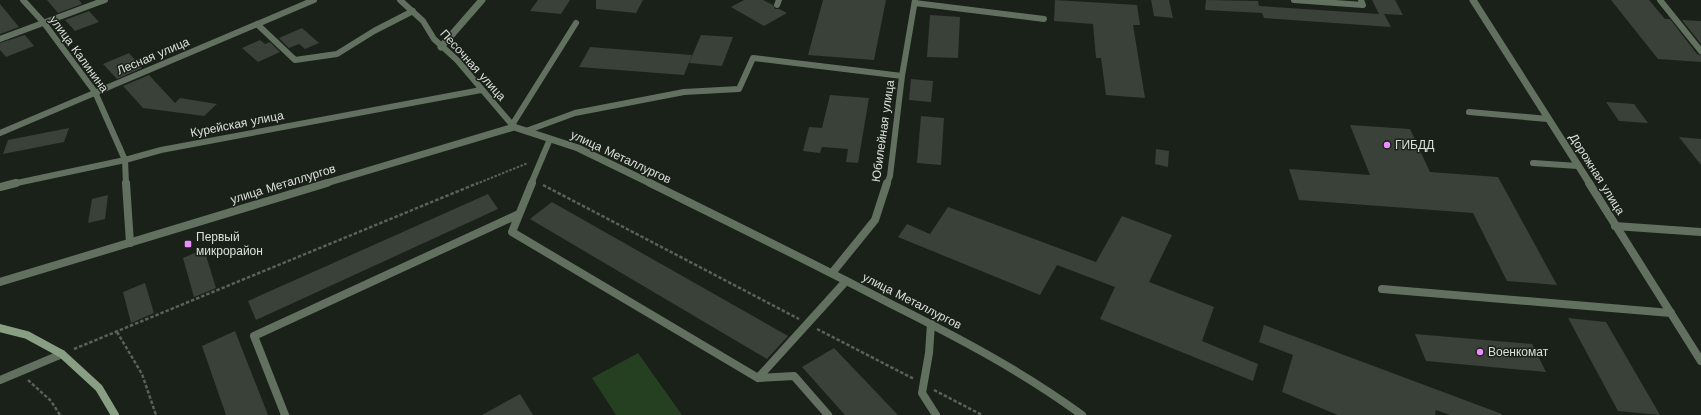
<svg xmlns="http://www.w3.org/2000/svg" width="1701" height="415" font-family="'Work Sans',sans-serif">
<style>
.green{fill:#254020}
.building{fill:#394138}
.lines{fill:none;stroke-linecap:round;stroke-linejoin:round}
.path-far1{stroke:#5b615a;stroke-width:2;stroke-dasharray:2.5 1.5;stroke-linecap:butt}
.path{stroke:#5b615a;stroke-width:2.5;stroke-dasharray:3.5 2;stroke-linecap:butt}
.service-far1{stroke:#627060;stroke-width:6}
.service{stroke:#627060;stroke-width:8}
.minor{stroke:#627060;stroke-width:7}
.tertiary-far1{stroke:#627060;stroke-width:7}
.tertiary{stroke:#627060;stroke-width:8}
.secondary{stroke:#899f84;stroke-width:8}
.poi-dot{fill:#ea8dfd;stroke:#1a2119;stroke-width:1.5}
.labels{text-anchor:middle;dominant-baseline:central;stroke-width:3;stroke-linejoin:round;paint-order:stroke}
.street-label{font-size:12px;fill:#dbe0da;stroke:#1a2119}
.poi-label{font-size:12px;fill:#dbe0da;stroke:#1a2119;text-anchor:start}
</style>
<rect width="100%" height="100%" fill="#1a2119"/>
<!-- green -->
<path class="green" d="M638,353L682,415H616L592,378Z"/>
<!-- building -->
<path class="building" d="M47,0H79L82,4L58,13Z
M538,0H570L561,14L530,11Z
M596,0H643L636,13L596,9Z
M744,0H763L773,5L775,9H779L787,13L764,26L731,7Z
M823,0H886L874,60L808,55Z
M1055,0L1137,5L1140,25H1133L1145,98L1106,95L1101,58H1096L1093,24L1054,21Z
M1151,0H1169L1173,18L1154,16Z
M1206,0L1258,1L1259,6L1379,14L1372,0H1395L1403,15L1384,14L1391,27L1264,18L1262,13L1205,10Z
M1611,0H1649L1665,19H1670L1697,54L1701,55V62L1658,59Z
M0,4L19,27L0,34Z
M89,11L99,22L75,31L65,20Z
M930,15L960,17L958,58L927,57Z
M1682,20L1701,21V44Z
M302,28L319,43L305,49L299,44L289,48L279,38Z
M25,35L34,46L6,57L0,50V43Z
M701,35L733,37L722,66L689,63Z
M260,40L265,44L270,42L280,52L258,62L242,48Z
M590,47L692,55L684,75L579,67Z
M129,53L142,68L117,79L103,64Z
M149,75L175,103L180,98L217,104L204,116L143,108L123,86Z
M911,79L933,81L931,102L909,100Z
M830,95L869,98L858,163L846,162L848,149L822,147L820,153L803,151L809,127L822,128Z
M1606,102L1634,104L1648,123L1619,121Z
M921,116L944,118L941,165L917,163Z
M1350,125L1410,129L1430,172L1498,177L1557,285L1507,281L1473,213L1299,200L1289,169L1370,175Z
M69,128L64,142L3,154L8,140Z
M1679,137L1701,139V165Z
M1156,149L1169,151L1168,167L1155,164Z
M488,194L498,209L256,320L248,301Z
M108,195L105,219L88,223L92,199Z
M552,202L788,336L767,359L530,219Z
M948,207L1096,262L1122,216L1172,235L1149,282L1214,307L1202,341L1258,364L1253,381L1100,319L1115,287L1057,265L1040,295L898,237L907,224L930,234Z
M204,249L216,288L194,297L183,258Z
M145,283L154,313L131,323L123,292Z
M1568,318L1606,322L1660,415L1618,411Z
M1264,325L1502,414L1501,415H1450L1436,410L1435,415H1338L1282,392L1293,355L1259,342Z
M235,331L268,415H226L202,346Z
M1415,334L1532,344L1546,372L1426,361Z
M834,348L898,415H845L802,367Z
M520,394L533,415H482Z"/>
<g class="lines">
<!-- path-far1 -->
<path class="path-far1" d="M476,184L528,163"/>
<!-- path -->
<path class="path" d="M543,185L799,319
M817,329L914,379
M117,332L142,374L156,415
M74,349L478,183
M28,380L51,401L60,415
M934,390L982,415"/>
<!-- service-far1 -->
<path class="service-far1" d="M23,0L44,23L95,92L125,160L126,184
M400,0L423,21L434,39L457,60L514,127
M1294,0L1363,5L1361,0
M1660,0L1701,51
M915,3L1044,19
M777,5L779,0
M257,24L295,60L337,54L374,31L413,11
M0,39L105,0
M1469,112L1548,119
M512,125L576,23
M526,131L575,113L684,92L739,89L753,58L902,76
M0,133L314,0
M1533,163L1578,166
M12,184L125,160L161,150L481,90
M531,184L550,139
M887,184L890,176L902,76L915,0"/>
<!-- service -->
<path class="service" d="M126,183L130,243
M532,183L512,232L758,378L794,376L828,415
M0,187L16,183
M1615,226L1701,232
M832,273L875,220L887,183
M1382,289L1671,313
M931,324L929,353L922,393L936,415
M758,378L846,281
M0,380L62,354
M285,415L254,336L519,214"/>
<!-- minor -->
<path class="minor" d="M441,47L482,0"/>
<!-- tertiary-far1 -->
<path class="tertiary-far1" d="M1473,0L1590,184
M323,184L514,127L578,148L652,184"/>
<!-- tertiary -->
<path class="tertiary" d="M650,183C731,223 811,262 891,304C957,337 1022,371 1082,415
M1589,183L1701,361
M0,282L327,183"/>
<!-- secondary -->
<path class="secondary" d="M0,328L27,335L62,354L99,388L115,415"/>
</g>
<!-- markers -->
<g class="poi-dot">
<circle cx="1387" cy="145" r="4"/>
<rect x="184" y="240" width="8" height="8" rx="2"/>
<circle cx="1480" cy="352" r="4"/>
</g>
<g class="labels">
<!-- street labels -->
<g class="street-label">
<text transform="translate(79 54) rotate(54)">улица Калинина</text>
<text transform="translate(153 56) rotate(-23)">Лесная улица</text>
<text transform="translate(473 65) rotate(48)">Песочная улица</text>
<text transform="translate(237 124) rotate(-11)">Курейская улица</text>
<text transform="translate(883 131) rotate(-82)">Юбилейная улица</text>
<text transform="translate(621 157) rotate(25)">улица Металлургов</text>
<text transform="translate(1597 174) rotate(58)">Дорожная улица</text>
<text transform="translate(283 184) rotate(-17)">улица Металлургов</text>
<text transform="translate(912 301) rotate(27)">улица Металлургов</text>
</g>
<!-- poi labels -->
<g class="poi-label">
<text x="1395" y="145">ГИБДД</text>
<text x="196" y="237">Первый<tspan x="196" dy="14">микрорайон</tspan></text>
<text x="1488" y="352">Военкомат</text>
</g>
</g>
</svg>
